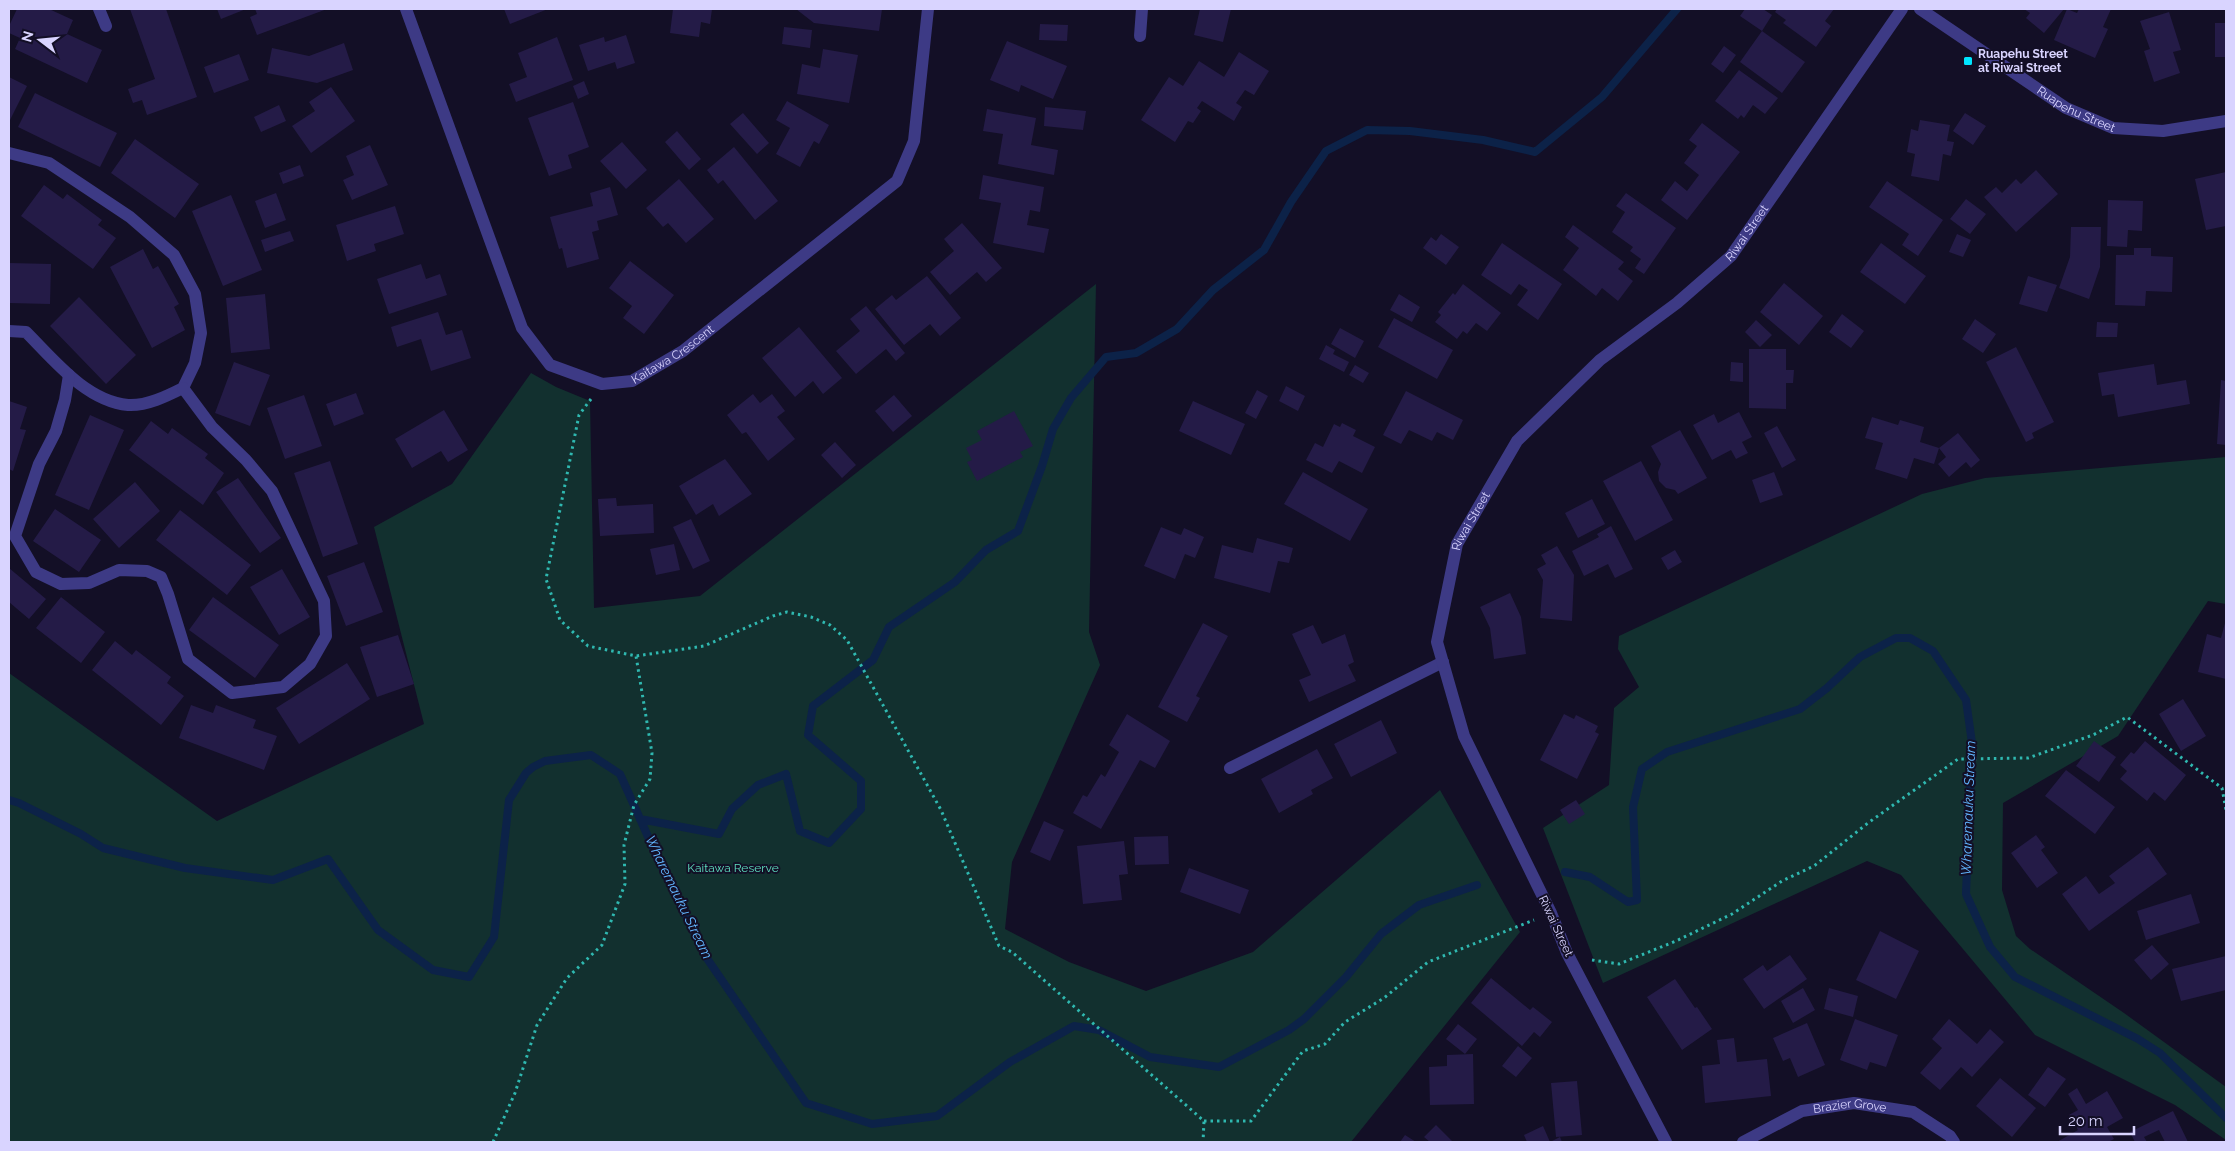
<svg xmlns="http://www.w3.org/2000/svg" width="2235" height="1151" font-family="Raleway,sans-serif">
<style>
.green{fill:#12302f}
.lines{fill:none;stroke-linecap:round;stroke-linejoin:round}
.stream{stroke:#0c2248;stroke-width:8}
.building{fill:#241b47}
.path{stroke:#2fb8b0;stroke-width:3;stroke-dasharray:2.5 4;stroke-linecap:butt}
.service{stroke:#3d3a85;stroke-width:12}
.minor{stroke:#3d3a85;stroke-width:12}
.tertiary{stroke:#3d3a85;stroke-width:12}
.poi-dot{fill:#00e5ff;stroke:#130f26;stroke-width:2}
.labels{text-anchor:middle;dominant-baseline:central;stroke-width:4;stroke-linejoin:round;paint-order:stroke}
.poi-label{font-size:12px;font-weight:bold;fill:#d9d4ff;stroke:#130f26;text-anchor:start}
.street-label{font-size:12px;fill:#d9d4ff;stroke:#130f26}
.park-label{font-size:12px;fill:#5fe0c0;stroke:#130f26}
.water-label{font-size:14px;font-style:italic;fill:#62b6ff;stroke:#130f26}
</style>
<rect width="100%" height="100%" fill="#130f26"/>
<!-- green -->
<path class="green" d="M1096,284L1089,632L1100,665L1012,862L1005,929L1069,962L1146,991L1253,952L1440,790L1520,932L1351,1142H9V673L217,821L424,724L374,527L452,484L531,373L556,387L590,401L594,608L700,596Z
M2226,457V604L2208,601L2118,736L2003,803L2002,890L2016,936L2030,949L2124,1013L2226,1087V1140L2175,1105L2035,1035L1901,875L1867,861L1603,983L1543,828L1609,785L1614,708L1639,687L1618,649L1619,636L1922,494L1985,478Z"/>
<g class="lines">
<!-- stream -->
<path class="stream" d="M9,800L19,803L81,834L103,848L185,868L273,880L328,859L378,930L433,970L469,977L494,937L509,800L526,773L533,767L545,761L591,755L620,774L658,859L706,957L806,1103L872,1124L937,1116L1010,1062L1074,1026L1099,1030L1150,1057L1219,1067L1289,1030L1304,1019L1346,977L1381,934L1419,905L1477,885
M640,819L719,834L732,809L758,785L786,774L800,831L829,843L861,809V781L808,735L813,706L873,660L889,627L955,582L986,550L1018,531L1042,466L1053,429L1071,398L1106,357L1136,353L1177,329L1213,290L1264,250L1291,202L1326,151L1367,130L1410,131L1483,140L1535,152L1602,97L1677,9
M1565,872L1590,877L1628,902L1637,900L1633,807L1642,769L1667,752L1800,709L1827,688L1860,657L1896,638H1910L1933,651L1966,700L1972,743L1966,894L1990,947L2015,977L2138,1039L2160,1053L2226,1118"/>
</g>
<!-- building -->
<path class="building" d="M17,9H49L73,20L67,34L102,50L87,83L15,49L20,38L9,33V26Z
M130,9H166L197,97L147,115L142,100L133,103L128,89L155,79Z
M217,9H246L221,19Z
M255,9H327L257,35L250,17L257,14Z
M504,9H548L510,24Z
M673,9H712L710,24L701,22L699,37L670,33Z
M796,9H882L879,31L814,23Z
M1200,9H1231L1223,42L1194,35Z
M1745,9H1763L1772,15L1762,31L1740,16Z
M1777,9H1834L1825,21L1831,26L1816,47L1783,23L1786,20L1775,12Z
M2024,9H2064L2044,33L2026,18L2030,13Z
M2067,9L2077,13L2079,9H2111L2103,27L2108,29L2095,58L2054,40Z
M2169,12L2181,50L2173,52L2180,73L2154,82L2144,51L2150,49L2140,21Z
M2215,23H2226V57H2215Z
M1040,24L1068,25L1067,41L1039,40Z
M784,27L812,30L810,48L782,44Z
M1762,31L1805,62L1782,93L1740,62Z
M626,35L635,63L617,69L615,62L588,71L579,45L604,37L605,42Z
M557,37L573,80L516,102L509,84L527,77L518,53Z
M1007,41L1067,66L1053,99L1021,85L1019,92L990,80Z
M344,43L353,70L317,83L267,73L272,48L309,56Z
M1724,46L1736,55L1723,73L1711,64Z
M823,49L858,55L849,103L797,94L802,64L820,68Z
M1239,52L1269,71L1254,95L1245,90L1236,103L1242,107L1234,121L1202,101L1197,108L1201,111L1193,123L1188,121L1175,142L1141,120L1169,77L1183,86L1199,61L1224,77Z
M239,54L249,80L214,93L204,67Z
M1739,70L1778,98L1765,114L1753,105L1744,118L1741,115L1738,119L1715,101Z
M9,77L27,86L10,120L9,119Z
M584,81L589,94L578,99L573,86Z
M331,87L355,121L311,153L292,126L315,111L309,102Z
M35,93L117,133L100,167L18,127Z
M787,101L829,125L819,144L814,141L800,167L776,154L790,128L776,120Z
M573,102L589,147L568,155L572,168L549,176L528,118Z
M279,105L286,121L261,132L254,117Z
M1045,107L1086,111L1083,130L1044,126Z
M987,109L1036,118L1031,145L1058,150L1054,175L998,164L1003,134L983,131Z
M743,113L769,143L757,154L730,124Z
M1965,113L1986,126L1973,145L1953,131Z
M1920,120L1950,125L1947,141L1954,142L1951,156L1943,154L1939,181L1911,176L1915,154L1907,152L1911,129L1918,131Z
M1702,123L1740,152L1687,220L1661,200L1675,181L1687,191L1699,175L1684,163L1697,146L1689,140Z
M677,131L701,159L689,170L665,142Z
M135,139L199,184L175,218L111,173Z
M622,142L647,170L626,189L600,161Z
M370,145L388,185L352,200L343,180L354,175L346,156Z
M734,147L778,201L755,220L723,180L718,184L707,170Z
M300,165L304,176L283,184L279,173Z
M2036,170L2058,194L2016,232L1984,197L1996,187L2002,193L2016,179L2021,184Z
M2226,172V226L2206,230L2195,179Z
M983,175L1044,187L1040,212L1030,210L1027,225L1049,229L1044,253L993,243L1001,203L979,199Z
M679,179L714,219L686,243L668,223L663,227L646,208Z
M1887,181L1943,220L1918,256L1902,245L1909,234L1869,207Z
M44,185L63,199L67,194L102,220L98,225L116,238L93,269L21,216Z
M610,187L618,215L597,221L599,230L592,232L599,259L567,268L562,248L559,249L550,217L593,206L590,193Z
M276,193L286,220L265,228L255,201Z
M1626,193L1676,228L1644,274L1635,268L1641,259L1630,251L1633,247L1612,232L1625,212L1616,206Z
M231,195L262,270L223,286L192,211Z
M1966,199L1986,214L1970,234L1950,219Z
M2108,200L2143,201L2142,231L2128,230L2127,247L2107,246Z
M395,206L404,234L374,244L376,251L347,261L336,225Z
M962,223L1002,268L986,282L977,272L950,295L930,272L954,251L944,239Z
M1573,225L1624,262L1618,269L1633,281L1618,301L1602,288L1596,296L1563,270L1579,248L1565,237Z
M2071,227H2101L2100,267L2089,299L2059,288L2070,257Z
M290,231L294,241L265,252L261,240Z
M1441,234L1459,247L1446,265L1423,248L1431,237L1436,241Z
M1957,234L1971,240L1963,257L1949,252Z
M1502,243L1562,284L1538,320L1517,305L1528,290L1519,284L1511,295L1481,275Z
M1881,243L1926,276L1905,304L1860,272Z
M2134,248H2151V256L2173,257L2172,292L2146,291L2145,306L2115,305L2116,255H2134Z
M143,249L153,269L158,266L179,304L174,307L185,330L152,348L110,267Z
M630,261L674,295L644,334L623,318L632,306L609,288Z
M9,263L51,264L50,304L9,303Z
M421,264L426,279L440,274L447,295L389,314L377,279Z
M927,276L961,318L940,336L930,324L904,345L875,309L892,295L896,300Z
M2028,276L2057,285L2047,312L2019,304Z
M1784,283L1823,316L1799,345L1760,312Z
M1463,284L1501,313L1487,331L1476,323L1467,334L1463,331L1457,339L1435,322L1441,315L1438,312L1453,293L1455,295Z
M265,294L270,349L231,353L226,298Z
M1399,294L1420,307L1412,322L1390,310Z
M79,297L136,355L106,384L50,326Z
M866,306L905,353L896,361L886,349L856,374L836,351L860,331L850,319Z
M438,312L446,335L462,330L471,358L431,371L421,339L397,347L391,327Z
M1842,314L1864,331L1851,348L1829,332Z
M1394,318L1453,350L1437,379L1378,347Z
M1975,319L1996,334L1983,353L1962,339Z
M1756,320L1772,335L1760,347L1745,332Z
M2097,322L2118,323L2117,337H2096Z
M799,327L842,378L823,394L813,381L795,397L762,358Z
M1340,328L1364,341L1355,358L1331,344Z
M1326,345L1335,350L1333,354L1349,362L1344,372L1319,359Z
M2016,347L2054,422L2032,433L2034,438L2026,442L1986,362Z
M1749,349H1786V370H1794L1793,383H1786V409L1749,408Z
M234,362L270,375L250,426L215,413Z
M1731,362L1743,363V382L1730,381Z
M2154,364L2157,385L2186,380L2190,404L2118,417L2114,394L2102,396L2098,373Z
M1355,365L1369,373L1363,383L1349,375Z
M2221,380L2226,381V445L2217,444Z
M1286,386L1305,396L1298,411L1279,401Z
M1257,390L1268,396L1256,419L1245,413Z
M1406,391L1463,420L1453,440L1437,432L1432,441L1409,430L1401,444L1383,435Z
M356,393L364,414L334,426L326,404Z
M753,394L760,403L772,394L785,411L777,417L795,439L768,461L746,432L742,434L727,415Z
M304,395L322,446L285,459L267,408Z
M894,395L912,416L893,432L875,411Z
M9,401L27,407L20,429L26,430L13,471L9,469Z
M1193,401L1245,424L1231,455L1179,431Z
M444,410L468,450L448,462L441,451L412,468L395,439Z
M1014,411L1033,446L1020,452L1023,457L977,481L967,462L972,460L966,448L982,440L977,431Z
M1739,412L1752,437L1742,442L1748,453L1736,459L1731,450L1712,460L1693,425L1714,414L1718,423Z
M90,415L124,430L89,510L55,495Z
M1872,417L1898,425L1900,420L1924,427L1920,442L1939,448L1958,433L1980,460L1971,468L1966,462L1949,477L1938,464L1946,457L1939,448L1934,464L1914,458L1907,479L1875,469L1883,443L1865,438Z
M151,421L168,434L172,428L208,454L205,458L224,473L203,505L129,450Z
M1342,423L1356,430L1353,436L1375,447L1362,473L1339,461L1332,473L1306,460L1315,443L1323,447L1334,424L1340,427Z
M1777,426L1796,460L1782,468L1764,433Z
M1680,430L1707,478L1678,494L1675,490L1666,488L1659,481L1658,472L1661,464L1651,446Z
M835,442L856,465L842,478L821,455Z
M725,459L752,494L719,516L713,504L696,515L679,486Z
M330,461L358,544L323,557L294,473Z
M1641,461L1673,520L1635,541L1603,481Z
M1303,472L1368,509L1350,541L1284,504Z
M1774,472L1783,495L1760,503L1752,480Z
M238,478L281,538L260,553L216,492Z
M135,482L160,511L119,548L93,519Z
M616,498L617,506L653,504L654,533L600,536L598,499Z
M1592,499L1605,524L1578,538L1565,513Z
M55,509L101,540L79,572L33,541Z
M180,510L251,565L227,595L156,540Z
M691,519L710,561L693,569L673,527Z
M1611,526L1633,569L1615,578L1608,564L1584,576L1572,551L1599,537L1597,534Z
M1161,527L1181,535L1184,528L1204,537L1195,558L1185,554L1175,579L1144,566Z
M1257,538L1293,548L1289,563L1278,561L1270,593L1214,578L1222,545L1253,553Z
M674,544L680,570L656,575L650,549Z
M1557,546L1574,575L1572,621L1540,618L1543,580L1537,569L1546,564L1541,555Z
M1675,550L1682,562L1668,570L1661,558Z
M364,562L383,612L346,626L327,576Z
M9,568L46,599L29,619L9,602Z
M282,569L310,617L279,635L250,587Z
M1510,593L1521,617L1526,654L1494,659L1490,628L1480,607Z
M61,597L105,632L81,663L36,628Z
M213,597L279,645L255,678L189,630Z
M1203,623L1228,636L1196,696L1200,698L1187,722L1158,707Z
M2225,623H2226V679L2198,672L2207,634L2221,638Z
M1313,625L1322,644L1345,634L1354,662L1348,665L1356,681L1309,702L1299,680L1311,675L1292,634Z
M398,635L414,684L377,697L360,647Z
M115,641L132,655L136,650L171,677L167,683L184,696L161,725L92,670Z
M347,663L370,699L299,744L276,708Z
M2183,699L2206,736L2181,751L2159,714Z
M191,705L213,713L216,705L256,720L253,728L277,736L264,770L179,738Z
M1127,714L1170,741L1155,768L1140,760L1101,829L1073,813L1083,795L1087,797L1101,774L1105,777L1119,752L1109,745Z
M1564,714L1574,719L1576,715L1598,726L1595,732L1599,734L1577,779L1540,760Z
M1381,720L1397,753L1351,777L1334,744Z
M2094,741L2116,757L2099,782L2076,766Z
M2145,741L2186,775L2165,801L2154,792L2147,801L2120,779L2127,771L2120,765L2131,752L2134,754Z
M1317,749L1333,778L1311,790L1313,794L1279,813L1261,779Z
M2066,770L2115,807L2095,834L2045,796Z
M1576,800L1585,814L1569,824L1560,810Z
M1044,821L1064,830L1050,861L1030,852Z
M2036,835L2045,847L2041,850L2058,873L2037,888L2011,853Z
M1168,836L1169,864L1135,865L1134,837Z
M1124,841L1128,874L1119,875L1122,900L1083,904L1077,846Z
M2148,847L2167,874L2089,931L2062,894L2086,876L2099,894L2115,883L2109,876Z
M1189,868L1249,890L1240,914L1180,892Z
M2191,894L2200,923L2146,940L2137,911Z
M1880,931L1919,951L1896,999L1856,980Z
M2152,945L2169,964L2151,980L2134,960Z
M1790,955L1807,979L1764,1009L1743,979L1763,965L1767,971Z
M2226,956V990L2181,1001L2172,969Z
M1491,978L1530,1010L1533,1007L1552,1022L1540,1037L1534,1032L1522,1046L1471,1003Z
M1675,979L1695,1008L1697,1007L1712,1029L1682,1050L1647,997Z
M1803,988L1815,1010L1793,1023L1781,1001Z
M1829,988L1858,996L1853,1017L1824,1009Z
M1855,1019L1898,1035L1886,1067L1870,1062L1867,1070L1840,1060Z
M1949,1019L1977,1044L1990,1029L2004,1042L1972,1077L1961,1067L1940,1090L1920,1073L1942,1048L1932,1039Z
M1807,1023L1825,1065L1798,1077L1790,1058L1783,1061L1773,1038Z
M1458,1024L1477,1039L1465,1054L1446,1039Z
M1734,1038L1737,1062L1767,1059L1771,1096L1705,1103L1702,1066L1720,1064L1717,1040Z
M1518,1046L1532,1058L1516,1077L1502,1066Z
M1473,1054L1474,1104L1430,1105L1429,1067L1447,1066V1055Z
M2048,1067L2066,1079L2045,1107L2028,1095Z
M2000,1078L2036,1108L2012,1137L1976,1106Z
M1577,1081L1582,1135L1556,1137L1551,1083Z
M2077,1088L2086,1104L2107,1091L2123,1118L2107,1127L2114,1139L2108,1142H2057L2078,1130L2069,1115L2078,1110L2068,1094Z
M2173,1111L2188,1142H2165L2159,1130L2144,1137L2147,1142H2135L2130,1132Z
M1436,1125L1453,1142H1430L1424,1137Z
M1543,1126L1550,1142L1560,1137L1562,1142H1527L1524,1135Z
M1405,1135L1416,1142H1400Z"/>
<g class="lines">
<!-- path -->
<path class="path" d="M591,399L579,415L546,579L560,620L588,646L636,656L704,646L773,616L787,612L811,617L830,625L847,640L941,810L999,946L1012,952L1204,1121L1203,1142
M1592,960L1619,964L1676,941L1732,914L1782,881L1814,866L1868,823L1958,759L2028,758L2093,735L2127,717L2222,788L2226,810
M1204,1121H1251L1303,1051L1325,1044L1345,1022L1384,998L1428,962L1534,920
M493,1142L515,1093L537,1025L567,978L602,945L625,884L624,845L634,805L650,779L652,753L636,656"/>
<!-- service -->
<path class="service" d="M99,9L106,26
M1230,768L1443,662"/>
<!-- minor -->
<g class="minor">
<path id="s1" d="M406,9L522,328L550,365L602,384L632,381L683,351L897,181L914,141L928,9"/>
<path d="M1140,36L1142,9"/>
<path d="M9,153L49,163L130,217L174,255L195,294L201,333L195,363L183,388C167,396 147,406 128,405C86,401 54,360 26,332L9,331"/>
<path d="M69,375L65,400L56,431L39,464L15,536L36,572L61,584L89,583L119,570L147,571L161,577L168,594L188,659L232,693L283,687L310,664L326,636L324,601L272,491L246,460L212,427L183,388"/>
<path id="s2" d="M1666,1142L1567,953L1551,913L1464,736L1437,642L1457,544L1517,441L1600,360L1677,303L1731,256L1902,9"/>
<path id="s3" d="M1743,1142L1802,1111L1854,1103L1913,1112L1950,1136L1954,1142"/>
</g>
<!-- tertiary -->
<path class="tertiary" id="s4" d="M1920,9L2066,108L2113,128L2163,131L2226,121"/>
</g>
<!-- markers -->
<rect class="poi-dot" x="1963" y="56" width="10" height="10" rx="2.5"/>
<g class="labels">
<!-- poi labels -->
<g class="poi-label">
<text x="1978" y="54">Ruapehu Street<tspan x="1978" dy="14">at Riwai Street</tspan></text>
</g>
<!-- street labels -->
<g class="street-label">
<text stroke="none"><textPath href="#s4" startOffset="186">Ruapehu Street</textPath></text>
<text stroke="none"><textPath href="#s2" startOffset="1082">Riwai Street</textPath></text>
<text stroke="none"><textPath href="#s1" startOffset="520">Kaitawa Crescent</textPath></text>
<text stroke="none"><textPath href="#s2" startOffset="678">Riwai Street</textPath></text>
<text transform="translate(1556 926) rotate(65)">Riwai Street</text>
<text stroke="none"><textPath href="#s3" startOffset="115">Brazier Grove</textPath></text>
</g>
<!-- park labels -->
<g class="park-label">
<text x="733" y="868">Kaitawa Reserve</text>
</g>
<!-- water labels -->
<g class="water-label">
<text transform="translate(1968 808) rotate(-88)">Wharemauku Stream</text>
<text transform="translate(679 897) rotate(64)">Wharemauku Stream</text>
</g>
</g>
<!-- border -->
<rect width="2235" height="1151" fill="none" stroke="#d9d4ff" stroke-width="20"/>
<!-- north arrow -->
<g transform="translate(40 40) rotate(286)" stroke="#130f26" stroke-width="4" paint-order="stroke">
<path d="M0-4L9 19L0 12L-9 19Z" fill="#d9d4ff"/>
<text y="-8" font-size="14" font-weight="bold" text-anchor="middle" fill="#d9d4ff">N</text>
</g>
<!-- scale -->
<path d="M2060 1126v8h74v-8" fill="none" stroke="#d9d4ff" stroke-width="2.5"/>
<text x="2068" y="1126" font-size="15" fill="#d9d4ff" stroke="#130f26" stroke-width="4" paint-order="stroke">20 m</text>
</svg>
